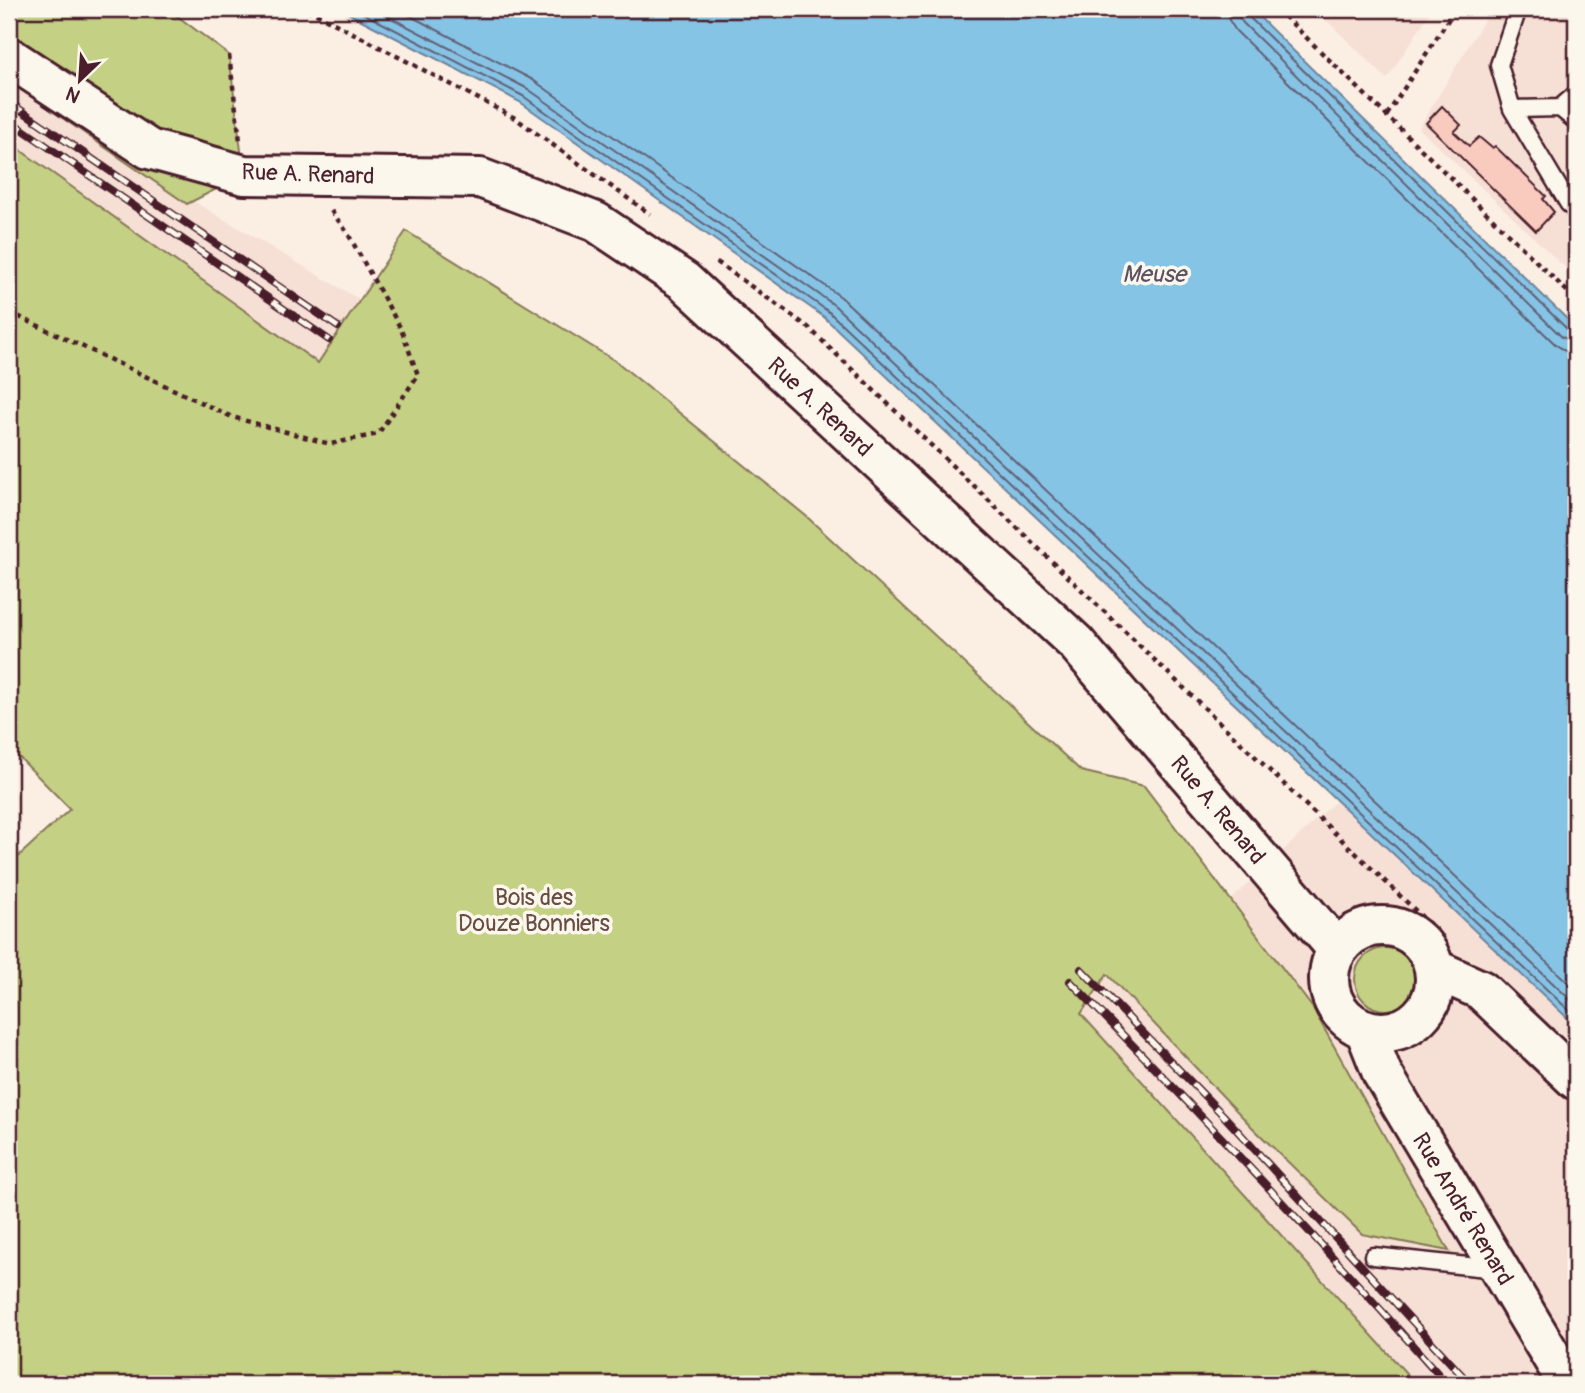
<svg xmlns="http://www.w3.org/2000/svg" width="1585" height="1393" font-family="Pangolin,sans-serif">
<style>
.built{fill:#f6dfd5}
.green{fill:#c4d084;stroke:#877858;stroke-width:2}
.water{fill:#86c4e6;stroke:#6e829b;stroke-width:2}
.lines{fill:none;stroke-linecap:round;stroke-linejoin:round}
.shore{stroke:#626176;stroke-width:2}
.building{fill:#f9cabe;stroke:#4a1f2b;stroke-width:2}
.service-casing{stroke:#4a1f2b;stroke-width:21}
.tertiary-casing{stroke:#4a1f2b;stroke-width:44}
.path{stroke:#4a1f2b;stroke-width:4.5;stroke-dasharray:5 5;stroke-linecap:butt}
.service{stroke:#fbf7ec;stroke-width:16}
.tertiary{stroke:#fbf7ec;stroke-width:38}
.rail-casing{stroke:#4a1f2b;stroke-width:8}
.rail{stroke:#fbf7ec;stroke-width:5;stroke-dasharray:16;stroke-linecap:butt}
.labels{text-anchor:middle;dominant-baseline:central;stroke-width:7;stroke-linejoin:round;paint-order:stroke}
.street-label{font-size:23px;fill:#4a1f2b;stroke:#fbf7ec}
.park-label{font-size:23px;fill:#684b41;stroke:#fbf7ec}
.water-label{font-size:24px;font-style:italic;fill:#5c5163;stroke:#fbf7ec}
</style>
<rect width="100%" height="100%" fill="#fbeee3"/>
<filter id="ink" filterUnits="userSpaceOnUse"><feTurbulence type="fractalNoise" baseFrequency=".0143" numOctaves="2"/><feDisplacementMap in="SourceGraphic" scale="14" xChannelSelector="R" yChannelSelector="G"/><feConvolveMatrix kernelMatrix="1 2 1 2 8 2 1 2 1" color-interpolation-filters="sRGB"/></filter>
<g filter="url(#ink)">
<!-- built -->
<path class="built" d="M1315,9H1432L1387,79Z
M1491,9H1576V278L1419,128Z
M9,75L193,201L360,300L318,363L9,142Z
M1337,800L1576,1026V1384H1416L1081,1014L1106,974L1252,1127L1362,1234L1312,1007L1231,900Z"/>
<!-- green -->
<path class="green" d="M9,9H168L229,55L244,175L187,204L9,81Z
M9,142L318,363L406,231L617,362L806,516L1081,771L1144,786L1312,1007L1449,1251L1362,1234L1252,1127L1107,974L1081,1014L1416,1384H9V865L70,809L9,747Z
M1355 979a31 31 0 1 1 62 0a31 31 0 1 1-62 0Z"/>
<!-- water -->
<path class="water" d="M340,9H1251L1576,328V1026L824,317L520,102Z"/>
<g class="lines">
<!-- shore -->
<path class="shore" d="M355,9L523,96L829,312L1576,1017
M374,9L528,89L834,305L1576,1005
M397,9L533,80L841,297L1576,990
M1227,9L1229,20L1236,31L1555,344L1565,351L1576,352
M1238,9L1239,17L1243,23L1562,337L1576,342
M1247,9L1249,17L1568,330L1576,333"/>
</g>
<!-- building -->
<path class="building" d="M1442,106L1461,125L1454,132L1469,146L1479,137L1492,148L1495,146L1546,196L1543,199L1554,212L1536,231L1426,123Z"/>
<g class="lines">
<defs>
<path id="service" d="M1560,108L1576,94
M1512,109L1499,65L1518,9
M1576,121L1560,108L1512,109L1568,203L1576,211
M1373,1256L1496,1269"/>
<path id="tertiary" d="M9,57L149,149L244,175L480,178L596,222L684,281L1076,643L1337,949
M1329 979a53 53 0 1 1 106 0a53 53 0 1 1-106 0Z
M1435,969L1481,990L1576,1080
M1365,1030L1382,1073L1568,1384"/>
</defs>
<!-- service casing -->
<use href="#service" class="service-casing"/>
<!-- tertiary casing -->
<use href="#tertiary" class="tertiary-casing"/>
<!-- path -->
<path class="path" d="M307,9L515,118L650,214
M1277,9L1576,300
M229,55L240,141
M1387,115L1455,9
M717,262L808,327L1443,937
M9,312L232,417L330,444L378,434L418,375L401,329L347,232L329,208"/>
<!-- service -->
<use href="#service" class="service"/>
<!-- tertiary -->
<use href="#tertiary" class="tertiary"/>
<defs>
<path id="rail" d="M9,102L338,327
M9,120L329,340
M1081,969L1223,1115L1470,1384
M1070,981C1199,1112 1325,1246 1447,1384"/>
</defs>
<!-- rail casing -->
<use href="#rail" class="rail-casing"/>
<!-- rail -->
<use href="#rail" class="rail"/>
</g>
</g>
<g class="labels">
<!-- street labels -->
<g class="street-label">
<text transform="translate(308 174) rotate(2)">Rue A. Renard</text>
<text transform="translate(820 407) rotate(43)">Rue A. Renard</text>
<text transform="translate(1218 810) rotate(50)">Rue A. Renard</text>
<text transform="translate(1463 1209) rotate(59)">Rue André Renard</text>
</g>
<!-- park labels -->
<g class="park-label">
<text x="534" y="897">Bois des<tspan x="534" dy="26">Douze Bonniers</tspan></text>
</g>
<!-- water labels -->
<g class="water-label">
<text x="1154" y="274">Meuse</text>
</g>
</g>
<!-- margin -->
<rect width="1585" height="1393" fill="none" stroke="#fbf7ec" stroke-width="35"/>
<rect x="18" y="18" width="1550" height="1358" fill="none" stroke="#4a1f2b" stroke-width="2.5" filter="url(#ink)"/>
<!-- north arrow -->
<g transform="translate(80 80) rotate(205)" stroke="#fbf7ec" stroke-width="5" paint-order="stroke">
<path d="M0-5L12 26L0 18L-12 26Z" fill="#4a1f2b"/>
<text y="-10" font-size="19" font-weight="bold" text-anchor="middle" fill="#4a1f2b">N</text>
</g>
</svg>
